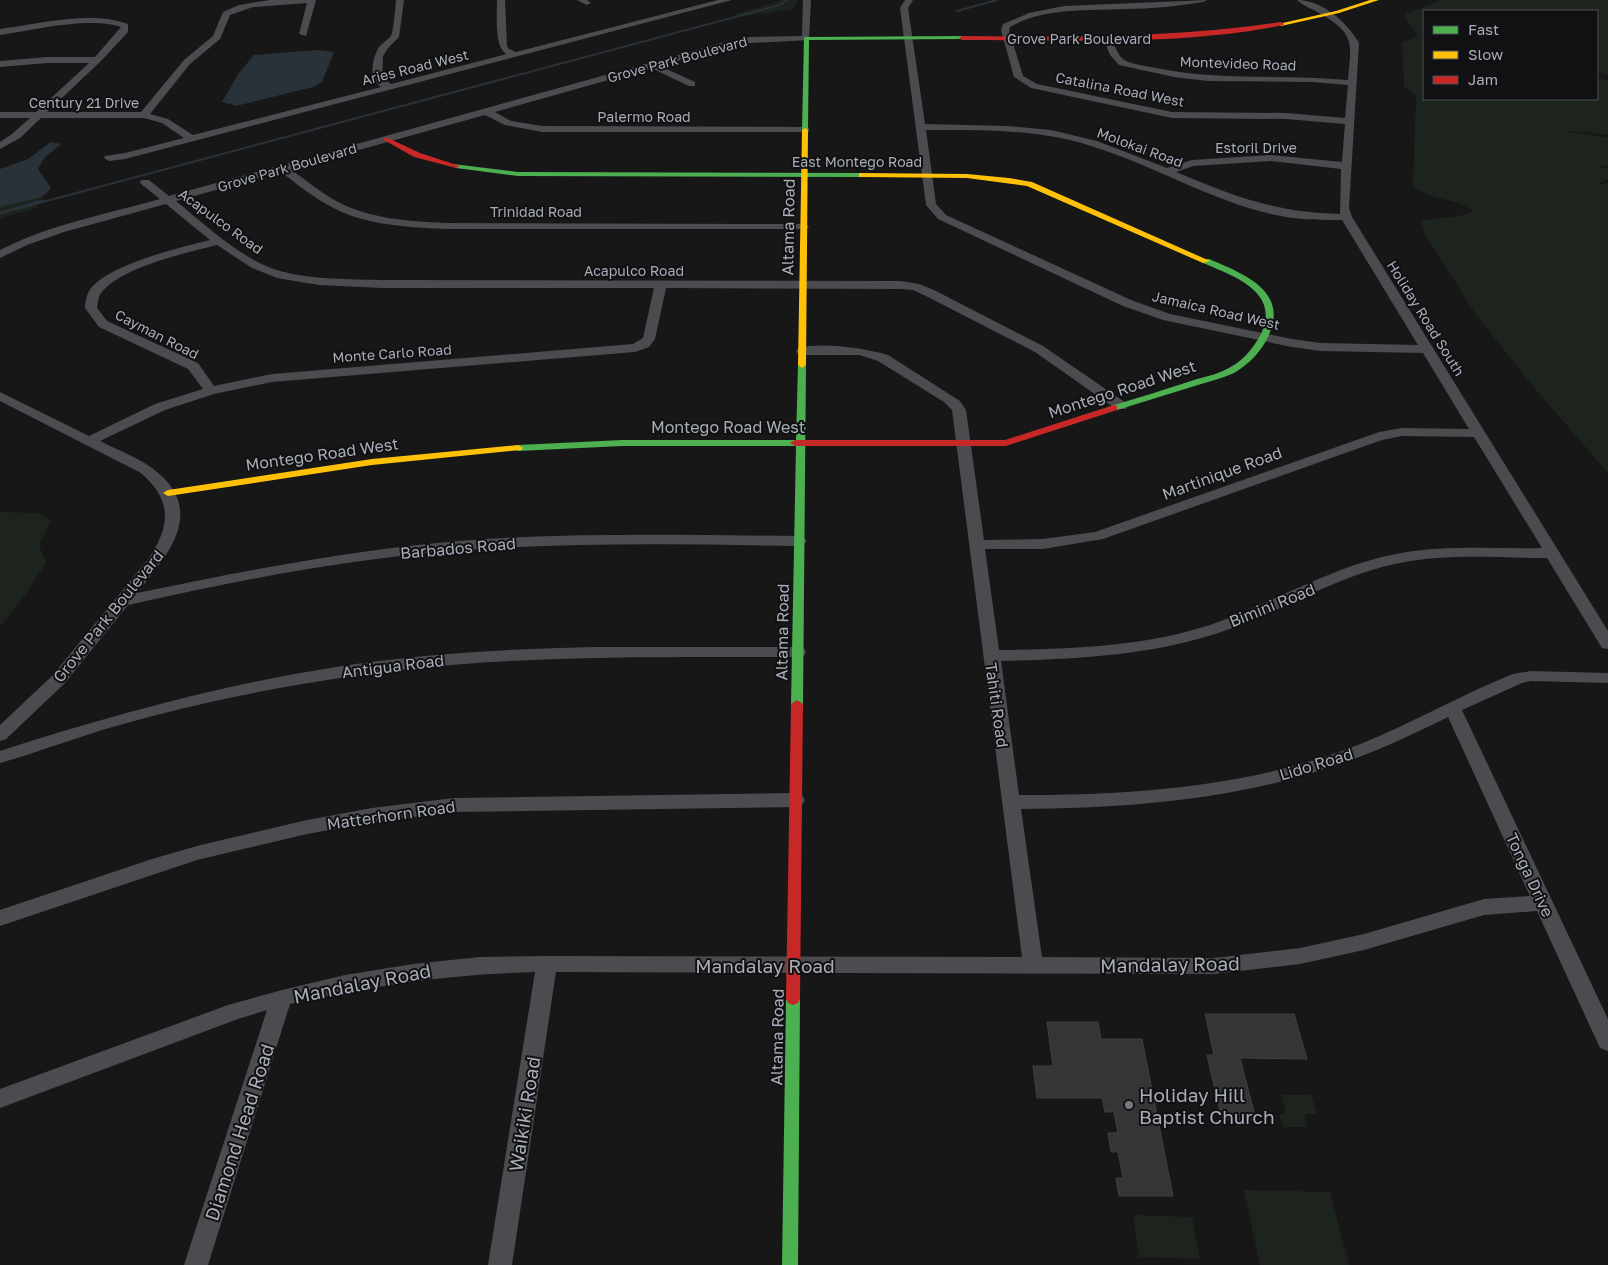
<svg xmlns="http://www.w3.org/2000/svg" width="1608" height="1265" font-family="'Golos Text',sans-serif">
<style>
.green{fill:#1d241e}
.water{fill:#2a3239}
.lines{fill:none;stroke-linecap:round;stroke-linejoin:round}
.stream-far1{stroke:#2a3239;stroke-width:2}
.stream{stroke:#2a3239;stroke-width:3}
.building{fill:#353536;stroke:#3f4043}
.street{fill:#4b4c50;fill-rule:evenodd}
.fast{fill:#4caf50;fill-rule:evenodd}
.slow{fill:#ffc107;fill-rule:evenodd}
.jam{fill:#c62828;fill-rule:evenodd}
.poi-dot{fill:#757880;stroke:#111113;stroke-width:2}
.labels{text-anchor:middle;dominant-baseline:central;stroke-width:4;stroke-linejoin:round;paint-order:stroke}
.far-street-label{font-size:14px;fill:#a8adb8;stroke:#111113}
.street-label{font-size:16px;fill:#a8adb8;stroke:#111113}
.near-street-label{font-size:19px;fill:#a8adb8;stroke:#111113}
.near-poi-label{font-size:19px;fill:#a8adb8;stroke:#111113;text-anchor:start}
</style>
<rect width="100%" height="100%" fill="#171717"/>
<!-- green -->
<path class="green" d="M781,0H798L794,7L790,10L738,17L733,15Z
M1440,0H1608V75L1597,72V11H1424V99H1597V77L1608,81V135L1590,132L1564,131L1608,138V166L1603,165L1600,167L1608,168V180L1594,185L1608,183V473L1536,390L1475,313L1425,235L1421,221C1438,217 1457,219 1473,211L1465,205L1428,195L1413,187L1416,96L1404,86L1402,42L1418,36L1406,20V14Z
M42,197L37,208L0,218V207Z
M0,512L39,513L51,520L39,545L46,563L23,598L0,627Z
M1281,1095H1311L1317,1114H1304L1307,1127H1283L1279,1115L1286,1112Z
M1244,1190L1330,1192L1349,1265H1260Z
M1133,1215L1192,1217L1200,1259L1139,1257Z"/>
<!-- water -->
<path class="water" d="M318,50L334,52L322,82L313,87L236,106L222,102L238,74L254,55Z
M51,142L61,144L44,158L38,169L51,188L42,197L0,207V169L28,159Z"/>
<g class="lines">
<!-- stream-far1 -->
<path class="stream-far1" d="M957,11L997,0
M39,203L780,5L787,0"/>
<!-- stream -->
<path class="stream" d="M0,213L43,201"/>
</g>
<!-- building -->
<path class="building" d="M1205,1014H1294L1307,1059L1240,1058L1256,1120H1222L1207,1055H1214Z
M1047,1022H1098L1101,1039H1142L1173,1196H1119L1116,1178H1123L1118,1152H1111L1108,1133H1118L1114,1112H1105L1102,1098H1037L1033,1066H1053Z"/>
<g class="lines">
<!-- street -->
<path class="street" d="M270,0H316L306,36L299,34L307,3L253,7L230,15L220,39L190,64L150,114L168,119L193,135L381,87C368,79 372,59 379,47C382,43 388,40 391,36C394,29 395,9 396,0H404L399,37L388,48L383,56L382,77L391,84L507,54C494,49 497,13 497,0H505L507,46L509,49L516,52L718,0H732L125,159L109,161L104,158L105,156L125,153L184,138L162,123L144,118H41L20,138L0,149V142L12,134L30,118H0V112H36L89,63H47L0,67V61L47,57H95L121,27C92,16 31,30 0,35V29C38,24 91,10 128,24V32L100,62L47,112H141L184,60L213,36L223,12L239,5Z
M577,0H587L591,3L587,5Z
M803,0H811L809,40L750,43L725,47L660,66L695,82V86H689L651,68L495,112L511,121L542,126L805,127L809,128V132H542L505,125L485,115L290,169C306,180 321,193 338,202C371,219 408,221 444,223L803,224L807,225L809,227L807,229H444C405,227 362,225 328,205C311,196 296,183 281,172L176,201C204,224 245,262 280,271C313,280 348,279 382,280L901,281L919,284L934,290L1043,346L1126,403L1128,406L1126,409H1116L1035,352L926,296L913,290L901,289L666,288L655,339L649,347L635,352L272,382L214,394L165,410L100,441C117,450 137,457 152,468C208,509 169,554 137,593C252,569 368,547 485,539C589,533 694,535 799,536L804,538L807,541L804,544L799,546C680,544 560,542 441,552C335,561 231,582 128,605L64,684L6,739L0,741V725L52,676L149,558C171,525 172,500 141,473L0,401V392L89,436L155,404L203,389L188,369L99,327L85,308C85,303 86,297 88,293C101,266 182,247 210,240L166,204L64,232L27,245L0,258V250C49,225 106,214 160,199L141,184L140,182L141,180H149L169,196L721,43L750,37L802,36ZM217,245L252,268L277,278L319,285L382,288H654L643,338L633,344L272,374L214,386L198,363L107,321L97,308C98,303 98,297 101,293C121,267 186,253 217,245Z
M905,0H913L908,8L925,124L1008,126L1051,130L1097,141L1167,168L1192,160L1271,155L1342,162L1345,124L1286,119L1172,118L1031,88L1014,77L1001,30L1003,24L1029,13L1064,6L1207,0L1203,2C1178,6 1152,9 1126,9C1087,11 1045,7 1010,27L1009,30L1023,76L1037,84L1172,112L1286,113L1345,118L1348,85L1312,82L1208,81L1174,77L1119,65L1110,55L1103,38L1110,36C1115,44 1117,57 1126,61C1135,65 1147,66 1156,68C1219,81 1284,74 1348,80C1351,43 1356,35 1321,14C1313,9 1303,6 1297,0C1322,0 1347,22 1359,43L1349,208L1352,217L1608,631V649L1602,648L1547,558C1499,558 1448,553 1400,563C1337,575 1282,612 1221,632C1150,656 1075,659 1001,661L1019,795C1134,795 1250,787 1358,745C1411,724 1460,695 1513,674L1531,671L1608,673V683L1531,681L1522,683L1462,710L1608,1019V1051L1600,1048L1537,911L1484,915L1364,950L1300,964L1214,974L556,972L512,1265H488L535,972C452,974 372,985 290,1004L208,1265H184L267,1010L238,1019L0,1108V1089L228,1005L282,990L345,975L413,964L480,957L547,956L1022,957L952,410L944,402L878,361L866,357L859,355H802L798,354L796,351L798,348C821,342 864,348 888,355L960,401L966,410L984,540L1043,539L1095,532L1379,432L1402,428L1469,429L1423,353L1321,351L1292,347L1163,320L1123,306L938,219L926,205L900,8ZM926,130C981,130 1038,129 1091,146C1157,166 1217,205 1286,217C1305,220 1324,220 1342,220L1418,345L1321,343L1292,339L1170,314L1131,300L946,215L936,204ZM1271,161L1341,169L1340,214C1277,213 1233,196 1176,172L1193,166ZM1402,436L1474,437L1542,548C1495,549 1448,545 1401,553C1333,565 1274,603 1210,625C1142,647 1070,649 999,650L985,549H1043L1103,539L1382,440ZM1448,717L1530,896L1484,899L1364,934L1300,948L1214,958L1042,957L1021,809C1129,808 1237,800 1340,764C1377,751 1412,735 1448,717Z
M594,647H798L804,648L806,652L804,656L798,657C641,657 483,654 327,680C256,691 185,706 116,726C77,737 39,752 0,763V751C109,716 217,686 330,668C418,654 506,649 594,647Z
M796,793L802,795L805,800L802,805L796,807L454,812L372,822L307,834L197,860L0,926V910L152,859L197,846L307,820L372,808L454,798Z"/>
<!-- fast -->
<path class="fast" d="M962,36L964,37V39L809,40L808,130L805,132L802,130L804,37Z
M453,164L518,172L862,173L866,175L862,177L518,176L456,168L452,166Z
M1203,259H1209C1244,274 1290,291 1268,337C1261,352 1248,365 1234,373C1223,378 1210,381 1198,385C1171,393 1144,402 1117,410H1111V406C1137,398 1164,390 1191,381C1203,377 1216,375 1227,369C1242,362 1253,349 1261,334C1281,292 1234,276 1203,263Z
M802,362L806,365L803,704L797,708L791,704L796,446H622L518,451L513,448L518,445L622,440H796L798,365Z
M793,993L798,995L800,999L798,1265H782L786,999L788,995Z"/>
<!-- slow -->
<path class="slow" d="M1370,0H1379L1339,13L1281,26L1278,24L1336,11Z
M805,128L808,130L806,365L802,368L798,365L802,130Z
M859,173L967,174L1009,178L1032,182L1210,261L1203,263L1027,186L967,178L862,177H859Z
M518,445L523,448L521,450L372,465L168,496L163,493L168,490L372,459Z"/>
<!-- jam -->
<path class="jam" d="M1281,22L1284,24L1283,25C1180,46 1067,40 962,40L959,38L962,36C1069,37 1175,38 1281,22Z
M384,138H388L420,153L460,166L456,168L414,157L384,140Z
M1114,405L1117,406V410L1006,446H795L790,443L795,440H1005Z
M797,700L803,704L800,999L798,1003L793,1005L788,1003L786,999L791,704Z"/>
</g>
<!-- markers -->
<circle class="poi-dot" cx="1129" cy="1105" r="5"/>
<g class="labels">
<!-- far-street labels -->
<g class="far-street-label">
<text x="1079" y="38">Grove Park Boulevard</text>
<text transform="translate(677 59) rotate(-15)">Grove Park Boulevard</text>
<text transform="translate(1238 63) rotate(2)">Montevideo Road</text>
<text transform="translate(415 67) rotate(-14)">Aries Road West</text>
<text transform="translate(1120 89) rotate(11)">Catalina Road West</text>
<text x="84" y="102">Century 21 Drive</text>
<text x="644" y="116">Palermo Road</text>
<text transform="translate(1140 147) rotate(20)">Molokai Road</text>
<text x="1256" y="147">Estoril Drive</text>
<text x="857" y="161">East Montego Road</text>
<text transform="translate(287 167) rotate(-16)">Grove Park Boulevard</text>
<text x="536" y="211">Trinidad Road</text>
<text transform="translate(221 221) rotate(36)">Acapulco Road</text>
<text x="634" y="270">Acapulco Road</text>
<text transform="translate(1216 310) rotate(13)">Jamaica Road West</text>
<text transform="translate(1426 318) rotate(58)">Holiday Road South</text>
<text transform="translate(157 334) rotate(27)">Cayman Road</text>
<text transform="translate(392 353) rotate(-4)">Monte Carlo Road</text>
</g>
<!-- street labels -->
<g class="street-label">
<text transform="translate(788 227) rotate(-89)">Altama Road</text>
<text transform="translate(1122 389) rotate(-18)">Montego Road West</text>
<text x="728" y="427">Montego Road West</text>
<text transform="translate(322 454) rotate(-8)">Montego Road West</text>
<text transform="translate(1222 473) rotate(-20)">Martinique Road</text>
<text transform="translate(458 548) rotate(-5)">Barbados Road</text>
<text transform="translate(1272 605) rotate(-22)">Bimini Road</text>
<text transform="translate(108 616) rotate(-51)">Grove Park Boulevard</text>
<text transform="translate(782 632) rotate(-89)">Altama Road</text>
<text transform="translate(393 666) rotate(-7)">Antigua Road</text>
<text transform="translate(997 705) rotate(82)">Tahiti Road</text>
<text transform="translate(1316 764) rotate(-17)">Lido Road</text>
<text transform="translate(391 815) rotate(-8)">Matterhorn Road</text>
<text transform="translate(1530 875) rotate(65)">Tonga Drive</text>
<text transform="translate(777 1037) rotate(-89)">Altama Road</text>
</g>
<!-- near-street labels -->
<g class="near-street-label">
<text transform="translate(1170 964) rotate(-1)">Mandalay Road</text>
<text x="765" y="965">Mandalay Road</text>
<text transform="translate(362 983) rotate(-11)">Mandalay Road</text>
<text transform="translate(524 1114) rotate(-81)">Waikiki Road</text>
<text transform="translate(239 1132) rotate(-72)">Diamond Head Road</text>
</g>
<!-- near-poi labels -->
<g class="near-poi-label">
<text x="1139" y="1094">Holiday Hill<tspan x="1139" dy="22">Baptist Church</tspan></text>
</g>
</g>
<!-- legend -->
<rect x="1423" y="10" width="175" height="90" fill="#111113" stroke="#4d4f55"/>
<rect x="1433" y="26" width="25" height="8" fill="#4caf50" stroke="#4d4f55"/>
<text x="1468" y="35" font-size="15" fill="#a8adb8">Fast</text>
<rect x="1433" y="51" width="25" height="8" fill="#ffc107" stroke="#4d4f55"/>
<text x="1468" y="60" font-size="15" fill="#a8adb8">Slow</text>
<rect x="1433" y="76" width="25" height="8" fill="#c62828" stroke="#4d4f55"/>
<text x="1468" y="85" font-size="15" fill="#a8adb8">Jam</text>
</svg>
